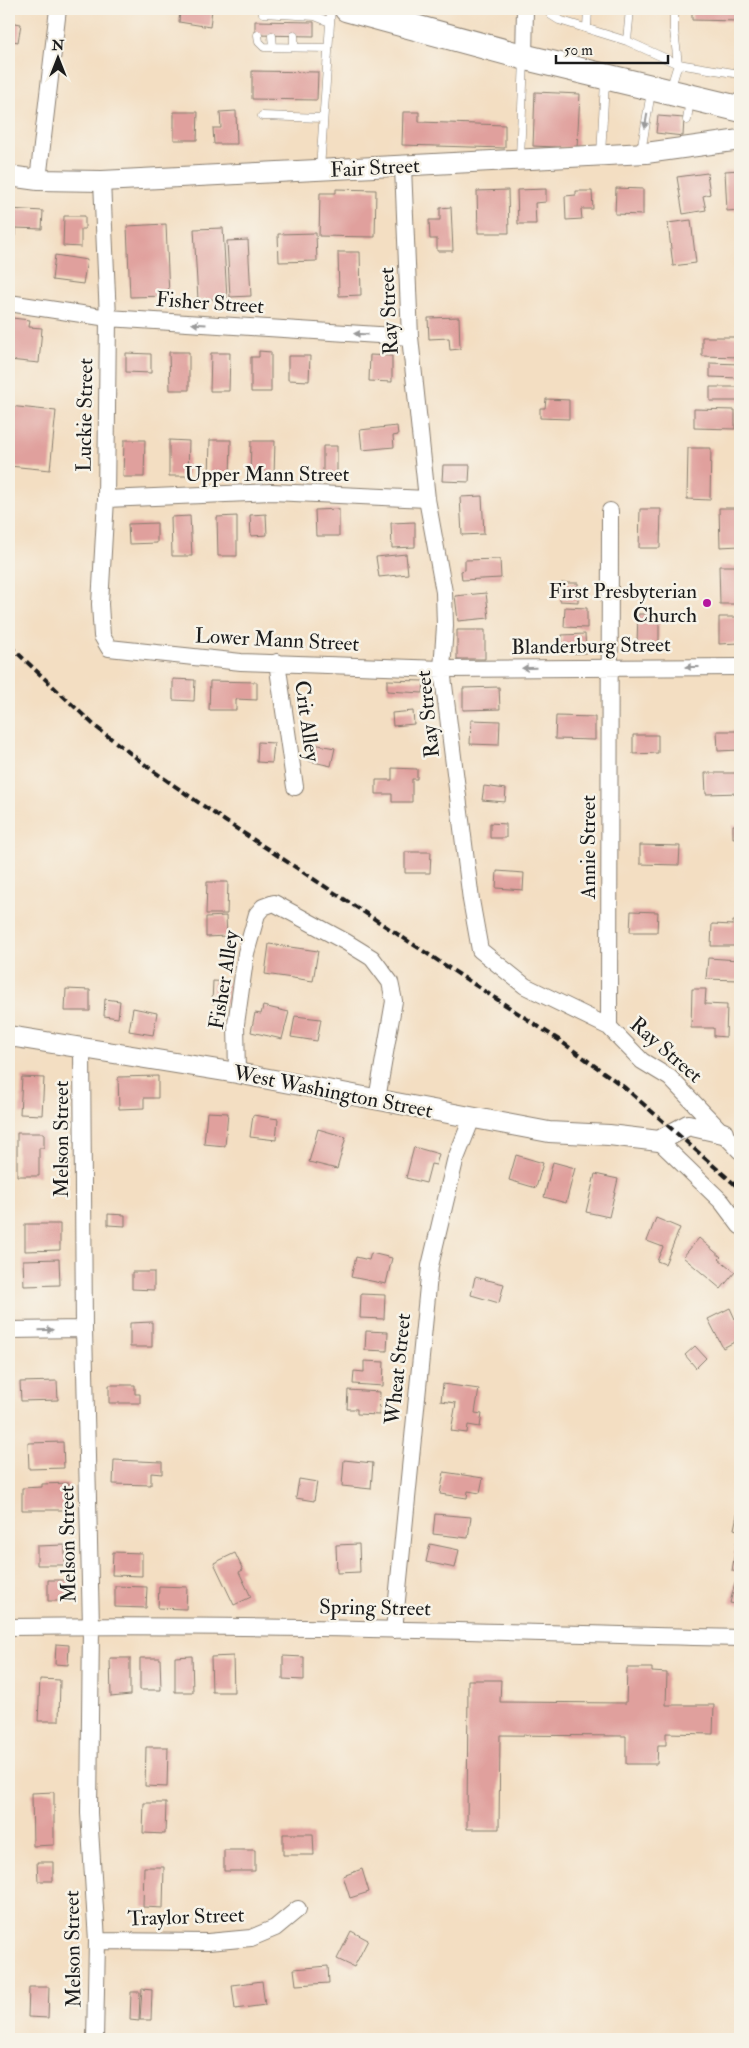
<svg xmlns="http://www.w3.org/2000/svg" width="749" height="2048" font-family="'IM FELL Double Pica',serif">
<style>
.building{fill:#e0a09d}
.lines{fill:none;stroke-linecap:round;stroke-linejoin:round}
.service-casing{stroke:#887d6f;stroke-width:9}
.minor-casing{stroke:#887d6f;stroke-width:18}
.tertiary-casing{stroke:#887d6f;stroke-width:22}
.primary-casing{stroke:#887d6f;stroke-width:27}
.service{stroke:#fff;stroke-width:8}
.minor{stroke:#fff;stroke-width:16}
.tertiary{stroke:#fff;stroke-width:20}
.primary{stroke:#fff;stroke-width:25}
.rail{stroke:#1c1c1c;stroke-width:4;stroke-dasharray:8 4;stroke-linecap:butt}
.oneway{fill:#999}
.poi-dot{fill:#b5179e;stroke:#f7f3e8;stroke-width:2}
.labels{text-anchor:middle;dominant-baseline:central;stroke-width:5;stroke-linejoin:round;paint-order:stroke}
.street-label{font-size:21px;fill:#1c1c1c;stroke:#f7f3e8}
.poi-label{font-size:21px;fill:#1c1c1c;stroke:#f7f3e8;text-anchor:end}
</style>
<rect width="100%" height="100%" fill="#f7f3e8"/>
<filter id="ink" filterUnits="userSpaceOnUse"><feTurbulence type="fractalNoise" baseFrequency=".02" numOctaves="2"/><feDisplacementMap in="SourceGraphic" scale="10" xChannelSelector="R" yChannelSelector="G"/><feConvolveMatrix kernelMatrix="1 2 1 2 8 2 1 2 1" color-interpolation-filters="sRGB"/></filter>
<filter id="wash" filterUnits="userSpaceOnUse"><feTurbulence type="fractalNoise" baseFrequency=".0096" numOctaves="4" result="noise"/><feDisplacementMap in="SourceGraphic" scale="20" xChannelSelector="R" yChannelSelector="G"/><feGaussianBlur stdDeviation="1.12" result="paint"/><feColorMatrix in="noise" values="0 0 0 0 0 0 0 0 0 0 0 0 0 0 0 0 0 1.4 0 .05"/><feComposite in="paint" operator="in"/></filter>
<g filter="url(#wash)">
<rect width="100%" height="100%" fill="#f3dec2"/>
<g id="blocks">
<!-- building -->
<path class="building" d="M180,9H212L210,27L179,22Z
M692,9H740V21L692,20Z
M255,21L314,22V36L255,35Z
M9,22L21,24L18,42L9,40Z
M252,71L318,72L317,100L252,99Z
M535,92L580,94L577,148L533,146Z
M236,111L237,144H214L213,128H221L220,112Z
M174,112H198L197,140H174Z
M403,112H419V122L505,125V148L402,145Z
M658,116L684,118L683,136L656,133Z
M740,170V210L727,211L725,171Z
M707,173L710,194L703,196L706,210L683,214L677,177Z
M616,188L643,189V215L615,214Z
M336,189L376,190L375,237L319,236L320,193H336Z
M546,189V202L535,203L536,224H518L517,190Z
M508,190L509,233H478L477,191Z
M576,191H592L593,209H581L582,219L566,220L565,196L576,195Z
M451,207L453,251H437V239H430L429,220H440V208Z
M9,209L43,211L42,229L15,228V236H9Z
M64,216H85V229H81V247L63,246Z
M691,220L696,263L673,266L668,223Z
M166,224L169,296L130,297L127,226Z
M223,228L227,298L198,300L194,229Z
M316,233L317,261L279,262L278,234Z
M248,240L251,296L230,297L227,241Z
M338,252H360L361,295L339,296Z
M55,255L87,260L83,284L52,280Z
M459,317L460,349L450,350L449,338L429,339L428,318Z
M12,318L30,320L29,327L42,328L39,363L9,360Z
M702,337H738L737,346H740V357L702,356Z
M259,351L271,352V392H251V357H259Z
M169,352H189V390H170Z
M126,353L151,354V373L126,372Z
M211,353H230L229,391H210Z
M370,355L392,356V382L369,381Z
M288,356H310L309,381L288,380Z
M710,363L740,364V378L710,377Z
M710,387H740V401H710Z
M546,399L569,400V419L540,418V408H545Z
M9,406L56,411L50,470L9,466Z
M694,409L735,410V429L694,428Z
M397,426L398,435L393,436L394,447L362,450L360,430Z
M124,440H145L144,477H123Z
M169,440L189,441L188,476H169Z
M210,440H231L230,478H209Z
M251,441H275L274,476H250Z
M323,446H337V478H323Z
M688,448H711L710,500L687,499Z
M443,465H470L469,482L442,481Z
M482,496L484,534L462,535L460,497Z
M719,508H740V546L720,547Z
M339,509V536H316L315,510Z
M640,509H661L660,548H639Z
M266,514L267,535L251,536L250,515Z
M190,516L192,556H172L171,517Z
M237,516V556H218L217,517Z
M415,522V547L392,548L391,523Z
M157,523V543L129,544L128,524Z
M406,554L408,574L379,577L376,557Z
M500,559L501,578L462,580L461,571L465,570V560Z
M719,566H740V604H720Z
M561,583H578V602L560,601Z
M486,593L489,618L458,621L455,596Z
M565,607L587,608V628L564,627Z
M638,614H659V643H637Z
M719,617H740V643L719,644Z
M457,630H485V659H457Z
M585,634L586,653L562,654V635Z
M173,679L195,680L194,701L173,700Z
M387,680L424,681L423,693L387,691Z
M210,681L257,682V700L236,699V710H209Z
M499,687L500,709L463,710V688Z
M413,711L414,724L393,726L392,713Z
M556,716L595,717V740L555,739Z
M471,720L500,721L499,745L470,744Z
M717,731H740V750L718,751Z
M633,735H658V753L633,754Z
M258,742L274,743L272,763L257,762Z
M313,744L335,748L331,766L309,761Z
M392,768L417,769V779H412V802H392V794H376V780H392Z
M705,773H740V793L706,794Z
M484,786L506,789L505,802L482,800Z
M490,823L506,824V838H490Z
M733,825H740V837L733,838Z
M640,845L680,846L679,865L640,864Z
M405,852H431L430,873H405Z
M497,871L524,873L523,890L496,888Z
M207,882H228L227,914H206Z
M631,911L658,912L657,932H630Z
M226,916L227,936L206,937V917Z
M733,921H740V946H711L712,924L733,925Z
M269,944L318,951L313,981L265,974Z
M708,958L739,960V980L706,979Z
M213,981L229,982L227,1004L212,1003Z
M66,989L90,990V1011H65Z
M692,989H706L705,1004L727,1005L726,1037L714,1036V1028H691Z
M105,999L120,1001L118,1018L104,1016Z
M263,1006L289,1012L282,1039L251,1032L255,1013L261,1014Z
M133,1008L157,1013L153,1035L129,1031Z
M295,1016L321,1019L317,1041L291,1037Z
M158,1076V1098H144V1108L119,1109L118,1077Z
M22,1077L44,1078L42,1115L20,1114Z
M207,1112L228,1113L225,1146L204,1144Z
M253,1115L278,1119L276,1140L250,1137Z
M318,1129L346,1137L337,1169L309,1162Z
M17,1133H44V1148H39V1176H17Z
M414,1147L439,1154L436,1165L431,1164L426,1183L406,1178Z
M516,1155L543,1163L536,1188L509,1180Z
M553,1162L575,1168L566,1203L544,1197Z
M595,1174L618,1179L609,1217L586,1212Z
M108,1214L125,1215V1226L108,1225Z
M656,1218L680,1228L665,1264L657,1261L663,1247L647,1241Z
M25,1224H60V1250L25,1251Z
M699,1238L721,1257L719,1259L735,1272L721,1289L683,1257Z
M371,1253L392,1258L386,1284L351,1277L356,1257L369,1260Z
M59,1259L60,1285L24,1286L23,1260Z
M132,1272H154V1290L132,1289Z
M475,1277L504,1284L499,1303L471,1295Z
M361,1294L385,1295L384,1319L360,1318Z
M730,1308L735,1319L740,1316V1339L723,1348L708,1319Z
M152,1322V1347H130V1323Z
M366,1331L388,1332L387,1351L365,1350Z
M695,1346L706,1358L696,1368L685,1355Z
M364,1361L384,1362L383,1386L353,1384L354,1371L364,1372Z
M57,1381L58,1400L21,1401L20,1382Z
M443,1384L479,1389L475,1413L482,1414L480,1427L468,1425L467,1433L451,1431L456,1403L441,1401Z
M109,1385H135V1394H140V1403H109Z
M348,1390L380,1392L379,1415L357,1414V1409H347Z
M63,1442L64,1468L29,1469L28,1443Z
M114,1460L162,1462V1474L151,1473V1485L113,1484Z
M344,1460L373,1463L371,1489L342,1486Z
M444,1472L483,1478L480,1493L468,1491L467,1498L440,1494Z
M299,1479L317,1482L314,1501L296,1498Z
M69,1483V1510H22V1488L42,1487V1484Z
M739,1506H740V1531L734,1529Z
M435,1514L471,1517L468,1538L433,1534Z
M737,1539L740,1540V1572L732,1571Z
M359,1544L360,1572L337,1573L336,1545Z
M430,1544L459,1550L455,1568L426,1562Z
M65,1545V1565H37V1546Z
M113,1552L142,1553V1576L112,1575Z
M235,1553L243,1570L239,1572L251,1597L234,1605L214,1563Z
M48,1580H68V1601H48Z
M735,1583L740,1584V1605L730,1603Z
M115,1586L147,1587L146,1608L115,1607Z
M159,1586L187,1587L186,1609L158,1608Z
M56,1644L69,1645L68,1665L55,1664Z
M192,1656L193,1692H175V1657Z
M233,1656L234,1692H212L211,1657Z
M283,1656L304,1657V1680L283,1679Z
M110,1658H130V1695L111,1697Z
M140,1658H160L161,1690H140Z
M627,1668H652V1672L667,1673L666,1705H714L713,1734L666,1733V1745H658L657,1764H626V1736L500,1735L499,1829H467L468,1680H501L500,1702L626,1703Z
M40,1679L60,1680L59,1721H38Z
M146,1747H168L167,1787L145,1786Z
M54,1792V1845L33,1846L32,1793Z
M144,1803H166L165,1834L143,1833Z
M283,1834H313L314,1855H283Z
M224,1850H255V1871H224Z
M37,1862H53V1881H38Z
M144,1867H164L163,1908L143,1907Z
M362,1869L369,1892L350,1898L343,1876Z
M351,1931L368,1940L354,1967L337,1959Z
M328,1966L329,1983L296,1985L294,1969Z
M262,1981L265,2005L235,2009L232,1985Z
M29,1987H49L48,2018L28,2017Z
M142,1989L152,1990L151,2020H140Z
M131,1992H140L139,2021L130,2020Z"/>
</g>
</g>
<g filter="url(#ink)">
<use href="#blocks" fill-opacity="0" stroke="#887d6f" stroke-width="1"/>
<g class="lines">
<defs>
<path id="service" d="M264,9L263,13L315,16L330,22
M548,9L551,15L559,20L627,41L678,64L670,90
M674,9V30L678,64L740,74
M587,28L588,9
M258,35L259,42L264,47L328,48
M272,36L273,47
M294,36V47
M627,41L630,9
M262,116L323,118
M687,120L690,99
M641,152L651,92
M601,155L605,81
M520,158L524,59
M320,169L331,9"/>
<path id="minor" d="M524,57L525,9
M403,167L410,337L427,499L444,592L445,626L442,669L471,900L480,950L525,986L609,1027L642,1061L670,1078L740,1151
M38,180L58,9
M102,181L108,318L106,499L100,604L102,636L109,648L241,662L442,669L740,667
M9,303L108,318L410,337
M106,499L272,492L427,499
M277,662L295,787
M609,1027L610,511
M82,1047L84,1329L91,1626L89,1813L97,1941L95,2039
M237,1073L236,1024L246,953L257,914L263,907L274,903L346,942L372,958L390,982L394,1001L377,1099
M659,1141L722,1202L740,1226
M9,1330L84,1329
M9,1627C253,1624 497,1632 740,1638
M394,1630L430,1266L455,1161L472,1118
M97,1941L208,1942L251,1938L275,1928L298,1909"/>
<path id="tertiary" d="M9,176L38,180L102,181L646,153L740,140
M9,1036L237,1073L549,1132L609,1135L659,1141L688,1125L723,1133"/>
<path id="primary" d="M347,9L524,57L740,109"/>
</defs>
<!-- service casing -->
<use href="#service" class="service-casing"/>
<!-- minor casing -->
<use href="#minor" class="minor-casing"/>
<!-- tertiary casing -->
<use href="#tertiary" class="tertiary-casing"/>
<!-- primary casing -->
<use href="#primary" class="primary-casing"/>
<!-- service -->
<use href="#service" class="service"/>
<!-- minor -->
<use href="#minor" class="minor"/>
<!-- tertiary -->
<use href="#tertiary" class="tertiary"/>
<!-- primary -->
<use href="#primary" class="primary"/>
<!-- rail -->
<path class="rail" d="M9,645L96,727L152,770L225,821L559,1040L624,1087L740,1189"/>
</g>
<!-- one-way arrows -->
<defs><path id="oneway-solid" d="M-6-.8H1V-3.2L6.5 0L1 3.2V.8H-6Z" transform="scale(1.25)"/></defs>
<g class="oneway">
<use href="#oneway-solid" transform="translate(646 121) rotate(100)"/>
<use href="#oneway-solid" transform="translate(199 324) rotate(-176)"/>
<use href="#oneway-solid" transform="translate(361 334) rotate(-176)"/>
<use href="#oneway-solid" transform="translate(692 667) rotate(180)"/>
<use href="#oneway-solid" transform="translate(529 668) rotate(179)"/>
<use href="#oneway-solid" transform="translate(46 1330) rotate(-1)"/>
</g>
</g>
<!-- markers -->
<circle class="poi-dot" cx="707" cy="603" r="5"/>
<g class="labels">
<!-- street labels -->
<g class="street-label">
<text transform="translate(375 168) rotate(-3)">Fair Street</text>
<text transform="translate(210 303) rotate(4)">Fisher Street</text>
<text transform="translate(389 311) rotate(-93)">Ray Street</text>
<text transform="translate(85 415) rotate(-89)">Luckie Street</text>
<text x="267" y="474">Upper Mann Street</text>
<text transform="translate(277 640) rotate(3)">Lower Mann Street</text>
<text transform="translate(591 646) rotate(-1)">Blanderburg Street</text>
<text transform="translate(428 714) rotate(-96)">Ray Street</text>
<text transform="translate(307 721) rotate(82)">Crit Alley</text>
<text transform="translate(588 847) rotate(-90)">Annie Street</text>
<text transform="translate(224 980) rotate(-81)">Fisher Alley</text>
<text transform="translate(666 1050) rotate(41)">Ray Street</text>
<text transform="translate(333 1092) rotate(11)">West Washington Street</text>
<text transform="translate(61 1139) rotate(-90)">Melson Street</text>
<text transform="translate(398 1369) rotate(-84)">Wheat Street</text>
<text transform="translate(68 1544) rotate(-91)">Melson Street</text>
<text transform="translate(375 1608) rotate(1)">Spring Street</text>
<text transform="translate(186 1917) rotate(-2)">Traylor Street</text>
<text transform="translate(73 1949) rotate(-91)">Melson Street</text>
</g>
<!-- poi labels -->
<g class="poi-label">
<text x="697" y="591">First Presbyterian<tspan x="697" dy="24">Church</tspan></text>
</g>
</g>
<!-- margin -->
<rect width="749" height="2048" fill="none" stroke="#f7f3e8" stroke-width="30"/>
<!-- north arrow -->
<g transform="translate(58 58)" stroke="#f7f3e8" stroke-width="4" paint-order="stroke">
<path d="M0-4L9 19L0 12L-9 19Z" fill="#1c1c1c"/>
<text y="-8" font-size="14" font-weight="bold" text-anchor="middle" fill="#1c1c1c">N</text>
</g>
<!-- scale -->
<path d="M556 55v8h112v-8" fill="none" stroke="#1c1c1c" stroke-width="2.5"/>
<text x="564" y="55" font-size="15" fill="#1c1c1c" stroke="#f7f3e8" stroke-width="4" paint-order="stroke">50 m</text>
</svg>
